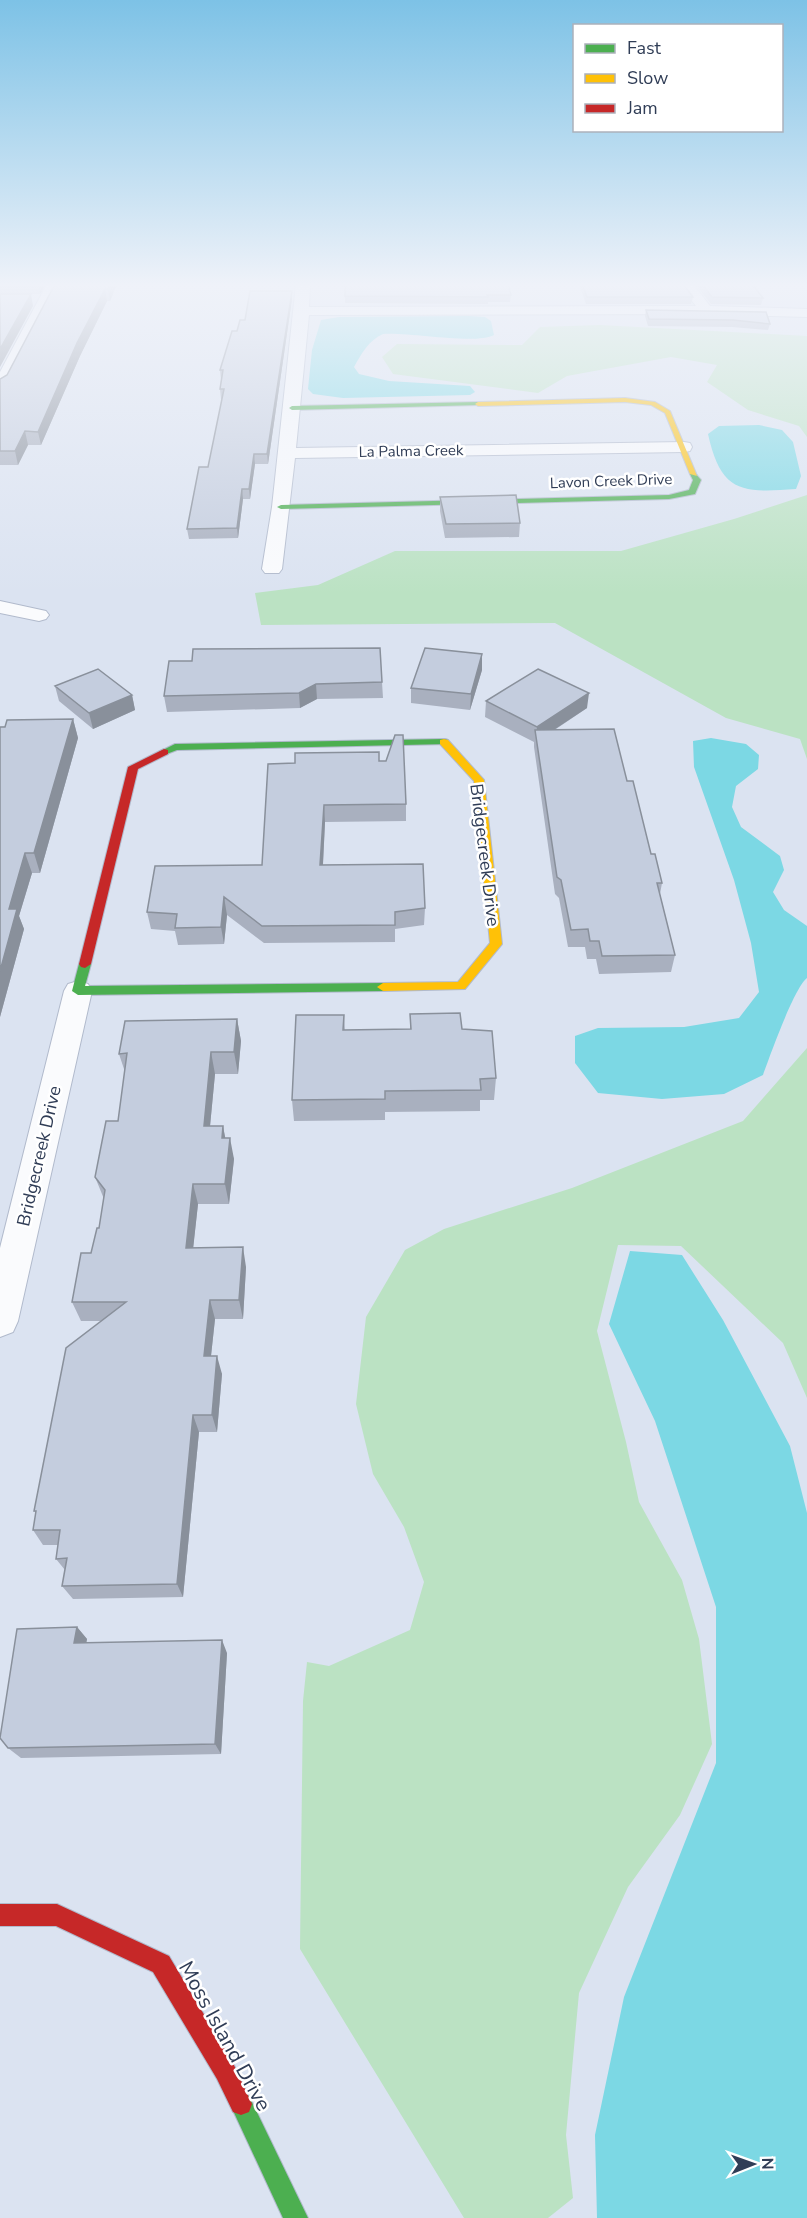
<svg xmlns="http://www.w3.org/2000/svg" width="807" height="2218" font-family="'Nunito Sans',sans-serif">
<style>
.green{fill:#bbe2c3}
.water{fill:#7cd8e4}
.lines{fill:none;stroke-linecap:round;stroke-linejoin:round}
.street-casing{stroke:#b1bacc;stroke-width:2}
.fast-casing{stroke:#b1bacc;stroke-width:2}
.slow-casing{stroke:#b1bacc;stroke-width:2}
.jam-casing{stroke:#b1bacc;stroke-width:2}
.street{fill:#fafbfd;fill-rule:evenodd}
.fast{fill:#4caf50;fill-rule:evenodd}
.slow{fill:#ffc107;fill-rule:evenodd}
.jam{fill:#c62828;fill-rule:evenodd}
.wall{fill:#a9b0bf}
.shaded-wall{fill:#89909b}
.building{fill:#c4cdde;stroke:#89909b;stroke-width:1.5}
.labels{text-anchor:middle;dominant-baseline:central;stroke-width:5;stroke-linejoin:round;paint-order:stroke}
.far-street-label{font-size:15px;fill:#303d56;stroke:#fff}
.street-label{font-size:18px;fill:#303d56;stroke:#fff}
.near-street-label{font-size:21px;fill:#303d56;stroke:#fff}
</style>
<rect width="100%" height="100%" fill="#dbe3f1"/>
<!-- green -->
<path class="green" d="M600,325L807,336V437L799,426L748,410L707,382L717,365L671,357L567,376L538,393L393,374L382,357L397,344L522,345L540,327Z
M807,495V759L800,739L726,718L555,623L261,625L255,593L318,585L395,551H621L734,519Z
M807,1048V1398L783,1343L681,1246L618,1245L597,1331L626,1442L639,1502L682,1580L699,1639L712,1744L680,1815L628,1887L579,1993L566,2135L573,2198L548,2218H464L300,1949L303,1701L307,1662L329,1666L410,1630L424,1582L404,1527L373,1474L356,1404L366,1317L405,1250L444,1229L572,1188L743,1121Z"/>
<!-- water -->
<path class="water" d="M469,316L485,317L491,321L494,335C475,345 410,332 383,334C368,341 362,353 354,367L359,374L389,381L470,386L475,392L470,395L343,398L313,394L308,389L312,350L321,320L339,317Z
M759,425L782,430L793,442L801,476L796,489C742,493 721,493 708,434L719,426Z
M711,738L746,744L759,755L758,769L736,786L732,807L741,827L780,856L784,870L773,892L784,910L807,926V978C794,988 770,1056 763,1075L724,1094L662,1099L598,1093L575,1063V1036L598,1028L684,1027L739,1018L759,992L751,943L734,880L694,767L693,741Z
M630,1251L682,1255L723,1320L790,1446L807,1513V2218H597L595,2135L624,1997L716,1763V1607L655,1421L609,1324Z"/>
<g class="lines">
<defs>
<path id="street" d="M47,284H61L8,387L0,392V372Z
M296,284H310L309,307L696,306L679,284H693L710,306L807,309V317L706,314L309,315L296,448L684,442L690,443L692,447L690,451L684,452L295,458L282,569L279,573H265L262,569L272,507Z
M0,601L46,611L49,615L46,619L39,621L0,613Z
M78,981L88,984L92,991L18,1321L13,1332L0,1337V1248L64,991L68,984Z"/>
<path id="fast" d="M478,402L480,405L292,410L289,408L292,406Z
M694,472L701,480L695,494L669,499L281,509L277,507L281,505L669,495L689,490L693,480L690,474Z
M444,739L448,740V744L177,750L164,755L159,752L175,744Z
M85,960L91,964L85,986L383,983L389,987L383,991L78,995L72,991L79,964Z
M241,2093L249,2096L308,2218H283L230,2104L233,2096Z"/>
<path id="slow" d="M625,398L655,402L670,411L697,476L690,474L665,413L651,405L625,402L478,406L475,404L478,402Z
M444,739L448,740L484,780L502,944L465,989L383,991L377,987L383,983L458,982L490,943L474,781L440,744V740Z"/>
<path id="jam" d="M164,749L168,750V754L138,769L91,964L85,968L81,967L79,964L128,767Z
M0,1904H57L169,1956L233,2063L252,2104L249,2112L241,2115L233,2112L217,2079L153,1972L56,1926H0Z"/>
</defs>
<!-- street casing -->
<use href="#street" class="street-casing"/>
<!-- fast casing -->
<use href="#fast" class="fast-casing"/>
<!-- slow casing -->
<use href="#slow" class="slow-casing"/>
<!-- jam casing -->
<use href="#jam" class="jam-casing"/>
<!-- street -->
<use href="#street" class="street"/>
<!-- fast -->
<use href="#fast" class="fast"/>
<!-- slow -->
<use href="#slow" class="slow"/>
<!-- jam -->
<use href="#jam" class="jam"/>
</g>
<!-- wall -->
<path class="wall" d="M0,284H46L40,294H0Z
M55,284H117L110,301H107L80,356L41,445H28L18,465H0V379L7,375Z
M345,284L511,295L510,302H488V304L345,303Z
M579,284H683L693,297L691,304H586Z
M695,284H752L763,298L761,305L711,304Z
M292,299L268,464H255L250,499H243L238,538L189,539L187,529L208,467L222,399H221L220,389L221,380L220,370L237,331L245,320Z
M646,310L770,324L768,330L732,327L648,326L645,316Z
M440,497L520,523L519,537L445,538L440,511Z
M169,661L382,682L383,698L317,699L300,708L167,712L164,696Z
M482,670L470,710L411,703V688Z
M55,686L132,695L135,710L93,729L59,701Z
M486,701L587,708L556,729L627,781L651,854L662,883L660,894L675,955L671,972L599,974L596,959H587L585,947H568L559,898L555,894L534,747V742L485,717Z
M73,719L78,738L40,873H32L19,916L24,929L0,1017V727Z
M379,761L406,804V821L325,822L323,865L425,908L424,925L395,929V942L264,943L227,915L224,944L178,945L175,931L151,929L147,912L262,865L268,764Z
M410,1014L462,1029L496,1078L494,1100H480V1111L385,1112V1120L294,1121L292,1100L344,1015L345,1030L410,1029Z
M237,1019L241,1041L238,1074H215L210,1126H223L225,1138L234,1159L229,1204H198L193,1248L246,1267L243,1319H215L211,1356L222,1374L217,1432H199L183,1597L73,1599L62,1586L65,1570L56,1559L58,1545H43L33,1530L36,1513L34,1511L101,1321H81L72,1302L91,1253L99,1228L104,1199L95,1177L118,1121L125,1072L119,1054Z
M77,1627L87,1639L86,1643L227,1653L221,1754L21,1758L8,1748Z"/>
<!-- shaded-wall -->
<path class="shaded-wall" d="M38,284H46L40,294Z
M110,284H117L110,301L108,289Z
M105,289L107,301L80,356L41,445L38,432L77,343Z
M292,291V299L268,464L267,454Z
M31,294L33,306L0,367V349Z
M25,431L28,445L18,465L15,451Z
M254,454L255,464L250,499L249,489Z
M242,489L243,499L238,538L237,528Z
M482,654V670L470,710L471,694Z
M316,684L317,699L300,708L299,693Z
M589,693L587,708L537,741L536,736L537,727Z
M132,695L135,710L93,729L89,713Z
M73,719L78,738L40,873L34,853Z
M324,805L325,822L322,882L320,865Z
M25,853L32,873L19,916L24,929L0,1017V971L9,909Z
M224,897L227,915L224,944L221,927Z
M237,1019L241,1041L238,1074L234,1052Z
M211,1052L215,1074L208,1147L204,1126Z
M223,1126L227,1147L222,1138Z
M230,1138L234,1159L229,1204L225,1184Z
M193,1184L198,1204L191,1268L186,1248Z
M243,1247L246,1267L243,1319L239,1300Z
M210,1300L215,1319L209,1374L204,1356Z
M217,1356L222,1374L217,1432L212,1415Z
M193,1415L199,1432L183,1597L177,1584Z
M77,1627L87,1639L84,1656L74,1643Z
M222,1640L227,1653L221,1754L215,1744Z"/>
<!-- building -->
<path class="building" d="M55,284H110L108,289H105L77,343L38,432L25,431L15,451H0V379L7,375Z
M345,284H508L511,295H487L488,297L345,296Z
M582,284H683L693,297H587Z
M702,284H752L763,298L712,297Z
M250,291H292L267,454H254L249,489H242L237,528L187,529L199,467H208L224,389H220L223,370H220L232,331H237L240,320H245Z
M0,294H31L0,349Z
M646,310L766,312L770,324L733,320L649,319Z
M516,495L520,523L446,524L440,497Z
M380,648L382,682L316,684L299,693L164,696L169,661H192L193,649Z
M425,648L482,654L471,694L411,688Z
M98,669L132,695L89,713L55,686Z
M538,669L589,693L537,727L486,701Z
M73,719L34,853H25L9,909H17L0,971V727H5L7,720Z
M614,729L627,781H633L651,854H655L662,883H657L675,955L602,956L599,941H590L588,929L571,930L561,880L557,877L535,730Z
M395,735H403L406,804L324,805L320,865L423,864L425,908L395,912V925L262,926L224,897L221,927L175,928L177,914L147,912L155,866L262,865L268,764L295,763V753L379,752V761H386Z
M460,1013L462,1029L492,1031L496,1078L480,1079L481,1090L385,1091V1099L292,1100L296,1015H344L343,1030L411,1029L410,1014Z
M237,1019L234,1052H211L204,1126H223L222,1138H230L225,1184H193L186,1248L243,1247L239,1300H210L204,1356H217L212,1415H193L177,1584L62,1586L67,1558L56,1559L60,1530H33L36,1511H34L66,1348L126,1302H72L81,1253H91L97,1228H99L105,1190L95,1177L106,1121H118L127,1053L119,1054L125,1021Z
M77,1627L74,1643L222,1640L215,1744L8,1748L0,1738L17,1629Z"/>
<!-- sky -->
<linearGradient id="sky" x2="0" y2="1"><stop stop-color="#7dc2e6"/><stop offset="0.48" stop-color="#eff2f9"/><stop offset="1" stop-color="#eff2f9" stop-opacity="0"/></linearGradient>
<rect width="807" height="594" fill="url(#sky)"/>
<g class="labels">
<!-- far-street labels -->
<g class="far-street-label">
<text transform="translate(411 451) rotate(-1)">La Palma Creek</text>
<text transform="translate(611 481) rotate(-2)">Lavon Creek Drive</text>
</g>
<!-- street labels -->
<g class="street-label">
<text transform="translate(485 855) rotate(83)">Bridgecreek Drive</text>
<text transform="translate(39 1156) rotate(-77)">Bridgecreek Drive</text>
</g>
<!-- near-street labels -->
<g class="near-street-label">
<text transform="translate(225 2036) rotate(61)">Moss Island Drive</text>
</g>
</g>
<!-- legend -->
<rect x="573" y="24" width="210" height="108" fill="#ffffff" stroke="#acb1bb" stroke-width="1.5"/>
<rect x="585" y="44" width="30" height="9" fill="#4caf50" stroke="#acb1bb" stroke-width="1.5"/>
<text x="627" y="54" font-size="18" fill="#303d56">Fast</text>
<rect x="585" y="74" width="30" height="9" fill="#ffc107" stroke="#acb1bb" stroke-width="1.5"/>
<text x="627" y="84" font-size="18" fill="#303d56">Slow</text>
<rect x="585" y="104" width="30" height="9" fill="#c62828" stroke="#acb1bb" stroke-width="1.5"/>
<text x="627" y="114" font-size="18" fill="#303d56">Jam</text>
<!-- north arrow -->
<g transform="translate(753 2164) rotate(89)" stroke="#ffffff" stroke-width="4.5" paint-order="stroke">
<path d="M0-4.5L10 22L0 15L-10 22Z" fill="#303d56"/>
<text y="-9" font-size="16" font-weight="bold" text-anchor="middle" fill="#303d56">N</text>
</g>
</svg>
